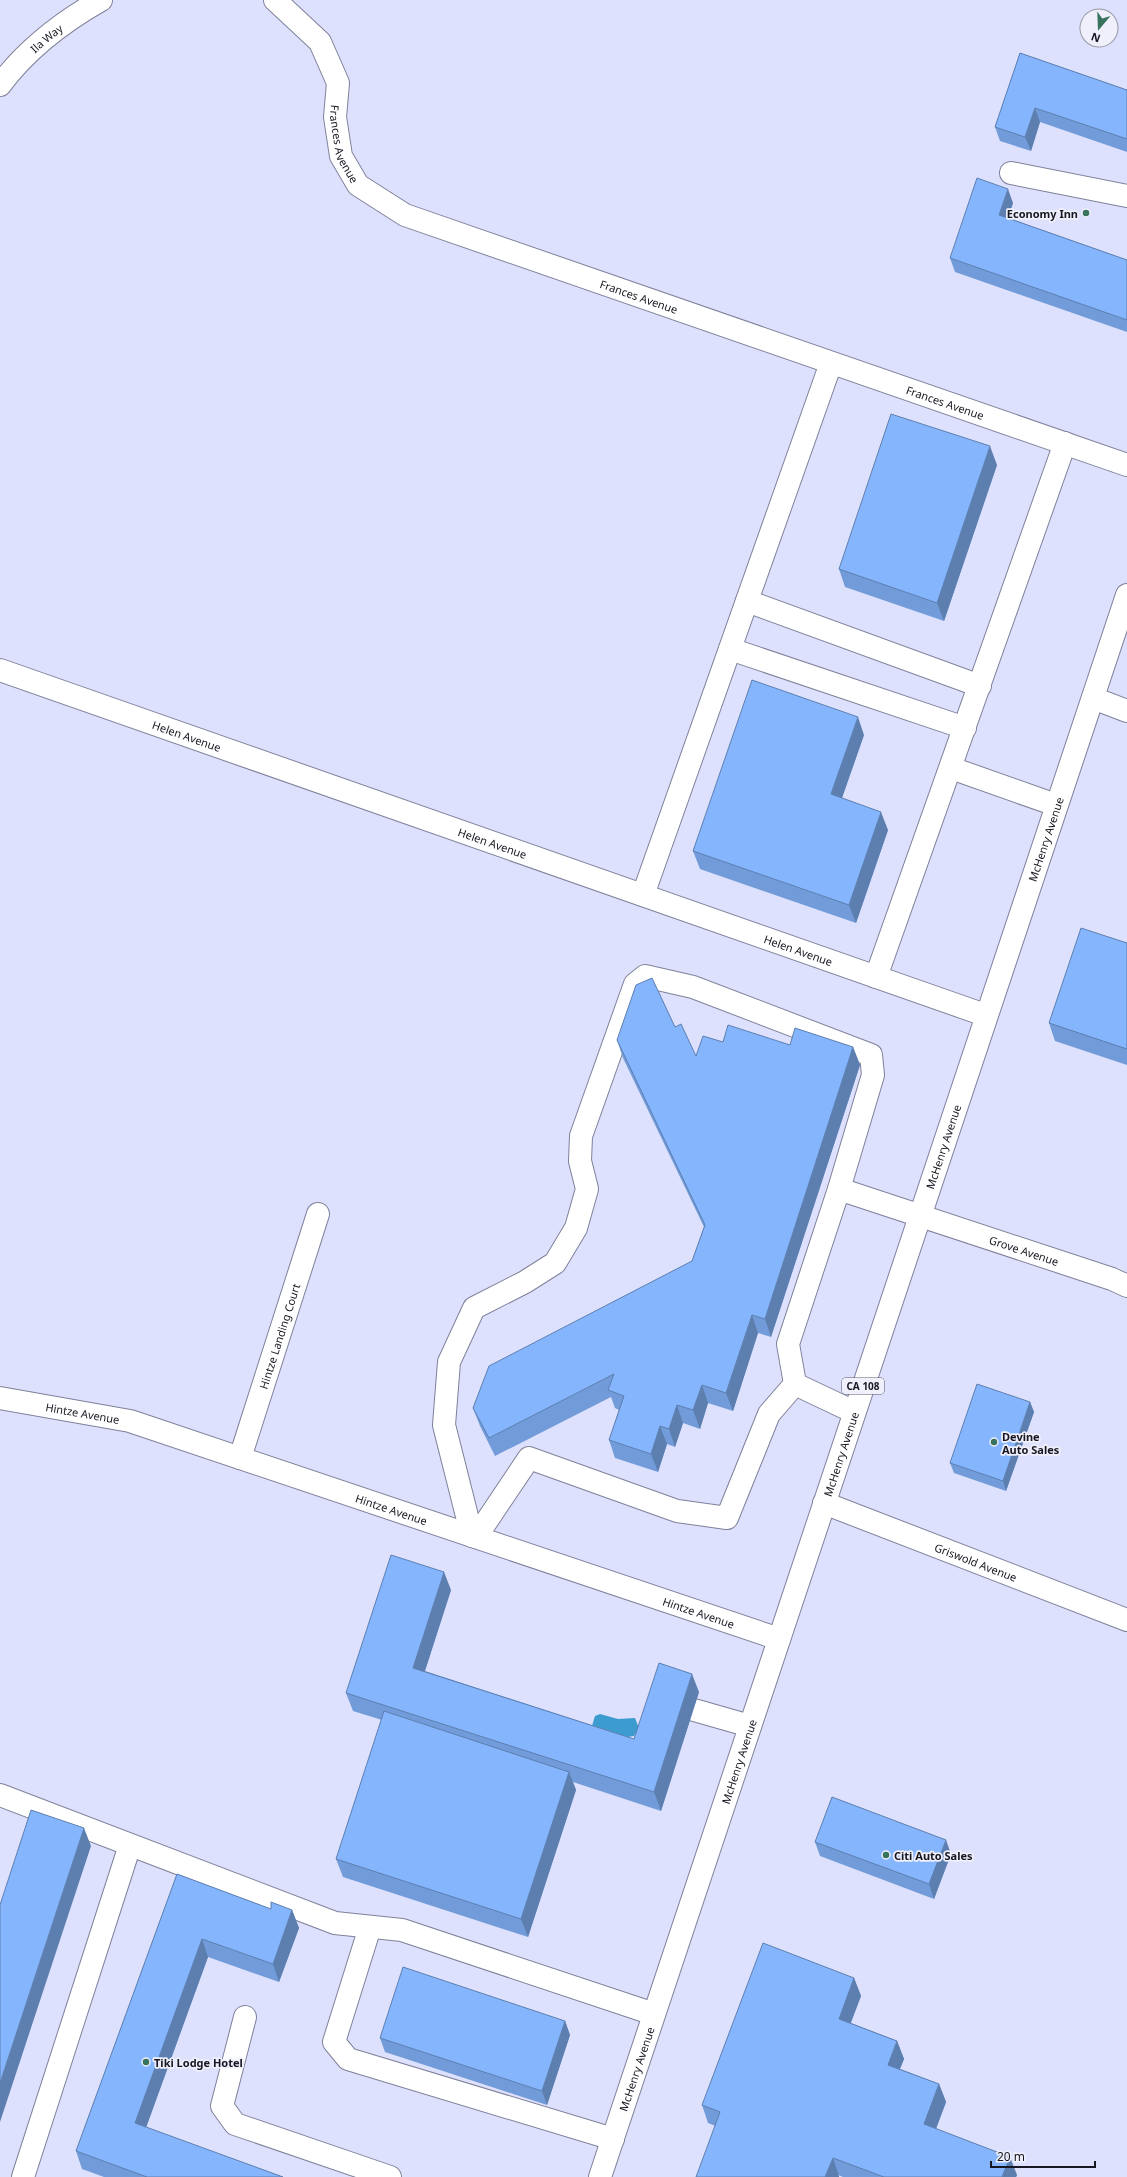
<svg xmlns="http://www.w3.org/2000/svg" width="1127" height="2177" font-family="'Noto Sans',sans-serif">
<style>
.water{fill:#3d9ccf}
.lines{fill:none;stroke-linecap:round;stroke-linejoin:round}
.minor-casing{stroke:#7f819a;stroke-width:24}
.major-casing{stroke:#7f819a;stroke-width:24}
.minor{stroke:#fff;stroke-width:22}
.major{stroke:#fff;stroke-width:22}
.wall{fill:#729cd9}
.shaded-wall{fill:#5d7fb0}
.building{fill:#85b5fc;stroke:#5d7fb0}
.poi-dot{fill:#37735d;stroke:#eff0fb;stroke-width:1.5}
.labels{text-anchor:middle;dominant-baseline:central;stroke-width:3.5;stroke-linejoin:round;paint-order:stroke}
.shield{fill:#eff0fb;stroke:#575862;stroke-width:1}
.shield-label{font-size:10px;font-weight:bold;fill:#161720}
.street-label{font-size:11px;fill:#161720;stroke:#eff0fb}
.poi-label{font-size:11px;font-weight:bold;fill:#161720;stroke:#eff0fb;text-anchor:start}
</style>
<rect width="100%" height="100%" fill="#dee1fd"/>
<!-- water -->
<path class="water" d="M600,1714L618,1719L635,1718L639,1728L634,1736L609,1740L591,1729L595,1716Z"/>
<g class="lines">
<defs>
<g id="minor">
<path id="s1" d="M275,0L320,42L338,83L335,117L341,156L358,185L405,215L1127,465"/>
<path id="s2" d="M0,85C26,50 64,21 101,0"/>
<path d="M1011,173L1127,196"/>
<path d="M747,601L980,686"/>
<path d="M730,649L965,728"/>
<path id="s3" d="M0,670L985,1015"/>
<path d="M1093,698L1127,711"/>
<path d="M951,768L1056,805"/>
<path d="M643,895L831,363"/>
<path d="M876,977L1065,443"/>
<path id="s4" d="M839,1189L1112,1279L1127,1286"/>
<path id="s5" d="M0,1398L130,1421L779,1639"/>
<path id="s6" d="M240,1458L318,1214"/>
<path id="s7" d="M824,1503L1127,1620"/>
<path d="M472,1536L444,1425L449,1362L474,1308L525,1282L555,1263L576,1228L587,1189L580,1161L581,1136L635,984L645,976L693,987L871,1055L873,1075L839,1189L788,1344L795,1384L854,1412"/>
<path d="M476,1537L529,1458L677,1511L727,1518L769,1414L795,1384"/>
<path d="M694,1710L750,1726"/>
<path d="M0,1795L335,1923L402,1930L654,2014"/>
<path d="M370,1927L334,2042L348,2059L613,2139"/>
<path d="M245,2017L222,2106L235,2124L390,2177"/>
<path d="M23,2177L130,1845"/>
</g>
<g id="major">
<path id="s8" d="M600,2177C776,1650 950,1122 1127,595"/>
</g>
</defs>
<!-- minor casing -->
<use href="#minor" class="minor-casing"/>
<!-- major casing -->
<use href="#major" class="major-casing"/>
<!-- minor -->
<use href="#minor" class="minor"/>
<!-- major -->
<use href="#major" class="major"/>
</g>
<!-- wall -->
<path class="wall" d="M1020,53L1127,90V152L1040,122L1031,151L1000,141L995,127Z
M1013,203L1008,218L1127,260V332L955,272L950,258Z
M997,465L944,621L845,587L839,569Z
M864,735L842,798L888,830L856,923L700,869L693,851Z
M1127,943V1065L1055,1041L1049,1023Z
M675,1027L696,1056L723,1042L853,1047L860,1065L771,1337L758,1333L733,1411L708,1403L700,1429L683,1423L675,1447L667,1444L658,1472L615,1458L609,1440L619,1410L615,1408L611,1397L495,1456L480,1426L473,1408L692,1261L704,1227L623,1058L617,1040Z
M1030,1402L1034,1412L1006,1491L954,1473L950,1463Z
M451,1590L425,1671L634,1739L699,1692L661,1811L573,1782L576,1790L528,1937L343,1877L336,1859L382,1720L353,1711L346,1693Z
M815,1842L951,1854L934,1899L820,1856Z
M177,1874L271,1909L292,1910L299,1928L279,1982L208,1957L146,2128L283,2177H104L82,2169L76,2151Z
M854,1978L861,1996L851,2023L897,2041L904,2059L900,2069L939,2084L946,2102L936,2129L1017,2175L1016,2177H843L708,2123L702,2105Z
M565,2021L570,2035L547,2105L385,2052L380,2038Z"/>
<!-- shaded-wall -->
<path class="shaded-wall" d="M1035,108L1040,122L1031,151L1025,137Z
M1008,189L1013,203L1004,229L999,215Z
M990,446L997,465L944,621L937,603Z
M858,717L864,735L837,812L831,794Z
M881,812L888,830L856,923L849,905Z
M853,1047L860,1065L771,1337L765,1319Z
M752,1315L758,1333L733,1411L726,1393Z
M702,1385L708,1403L700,1429L693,1410Z
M1030,1402L1034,1412L1006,1491L1003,1481Z
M677,1405L683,1423L675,1447L669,1429Z
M660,1426L667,1444L658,1472L651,1454Z
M444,1572L451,1590L420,1686L413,1668Z
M692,1674L699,1692L661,1811L654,1792Z
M569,1772L576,1790L528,1937L521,1919Z
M84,1828L91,1846L0,2122V2083Z
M946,1840L951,1854L934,1899L929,1884Z
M292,1910L299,1928L279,1982L273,1964Z
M202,1939L208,1957L141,2141L135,2123Z
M854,1978L861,1996L845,2037L839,2019Z
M565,2021L570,2035L547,2105L542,2091Z
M897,2041L904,2059L894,2083L888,2065Z
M939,2084L946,2102L931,2142L924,2124Z
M1010,2157L1017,2175L1016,2177H1002Z
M833,2158L839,2176V2177H825Z"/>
<!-- building -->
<path class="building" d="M1020,53L1127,90V139L1035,108L1025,137L995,127Z
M977,178L1008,189L999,215L1127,260V320L950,258Z
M891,414L990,446L937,603L839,569Z
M752,680L858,717L831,794L881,812L849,905L693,851Z
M1081,928L1127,943V1049L1049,1023Z
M652,978L675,1027L681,1024L696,1056L703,1036L723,1042L728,1025L790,1045L795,1028L853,1047L765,1319L752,1315L726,1393L702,1385L693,1410L677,1405L669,1429L660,1426L651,1454L609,1440L624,1396L608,1390L614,1374L489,1438L473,1408L489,1366L692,1261L705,1225L617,1040L636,985Z
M977,1384L1030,1402L1003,1481L950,1463Z
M391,1555L444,1572L413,1668L634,1739L659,1663L692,1674L654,1792L346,1693Z
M384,1711L569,1772L521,1919L336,1859Z
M832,1797L946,1840L929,1884L815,1842Z
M31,1810L84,1828L0,2083V1905Z
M177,1874L271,1909V1902L292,1910L273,1964L202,1939L135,2123L283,2177H147L76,2151Z
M763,1943L854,1978L839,2019L897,2041L888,2065L939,2084L924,2124L1010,2157L1002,2177H884L833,2158L825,2177H696L720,2112L702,2105Z
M403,1967L565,2021L542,2091L380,2038Z"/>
<!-- markers -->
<g class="poi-dot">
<circle cx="1086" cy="213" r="4"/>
<circle cx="994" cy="1442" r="4"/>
<circle cx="886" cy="1855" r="4"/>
<circle cx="146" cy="2062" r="4"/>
</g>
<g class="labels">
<!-- shield labels -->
<rect class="shield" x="842" y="1378" width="42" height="16" rx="3"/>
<g class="shield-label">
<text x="863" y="1386">CA 108</text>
</g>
<!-- street labels -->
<g class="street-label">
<text stroke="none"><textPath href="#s2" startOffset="66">Ila Way</textPath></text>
<text stroke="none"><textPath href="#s1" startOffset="169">Frances Avenue</textPath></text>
<text stroke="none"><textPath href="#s1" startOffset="517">Frances Avenue</textPath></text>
<text stroke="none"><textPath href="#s1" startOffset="841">Frances Avenue</textPath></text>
<text stroke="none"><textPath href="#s3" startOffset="198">Helen Avenue</textPath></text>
<text stroke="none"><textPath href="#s8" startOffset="1410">McHenry Avenue</textPath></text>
<text stroke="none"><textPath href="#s3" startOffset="522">Helen Avenue</textPath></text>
<text stroke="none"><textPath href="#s3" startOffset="846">Helen Avenue</textPath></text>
<text stroke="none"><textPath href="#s8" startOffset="1086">McHenry Avenue</textPath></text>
<text stroke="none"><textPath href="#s4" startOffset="195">Grove Avenue</textPath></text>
<text stroke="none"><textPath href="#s6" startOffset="128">Hintze Landing Court</textPath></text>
<text stroke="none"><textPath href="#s5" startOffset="84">Hintze Avenue</textPath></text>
<text stroke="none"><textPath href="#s8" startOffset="762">McHenry Avenue</textPath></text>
<text stroke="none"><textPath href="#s5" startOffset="408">Hintze Avenue</textPath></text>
<text stroke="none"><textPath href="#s7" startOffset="163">Griswold Avenue</textPath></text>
<text stroke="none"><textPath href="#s5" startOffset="732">Hintze Avenue</textPath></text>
<text stroke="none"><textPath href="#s8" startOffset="438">McHenry Avenue</textPath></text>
<text stroke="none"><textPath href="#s8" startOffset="114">McHenry Avenue</textPath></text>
</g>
<!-- poi labels -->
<g class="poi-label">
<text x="1078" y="213" text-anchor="end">Economy Inn</text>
<text x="1002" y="1436">Devine<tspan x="1002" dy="13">Auto Sales</tspan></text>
<text x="894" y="1855">Citi Auto Sales</text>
<text x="154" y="2062">Tiki Lodge Hotel</text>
</g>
</g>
<!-- north arrow -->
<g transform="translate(1099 28) rotate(199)"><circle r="19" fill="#eff0fb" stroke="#9899a3"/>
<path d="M0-3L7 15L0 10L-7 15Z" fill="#37735d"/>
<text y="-6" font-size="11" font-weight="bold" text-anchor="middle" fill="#161720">N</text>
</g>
<!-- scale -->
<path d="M991 2161v6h104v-6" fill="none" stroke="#161720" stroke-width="2"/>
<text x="997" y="2161" font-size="12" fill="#161720" stroke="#eff0fb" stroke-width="3" paint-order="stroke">20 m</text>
</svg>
